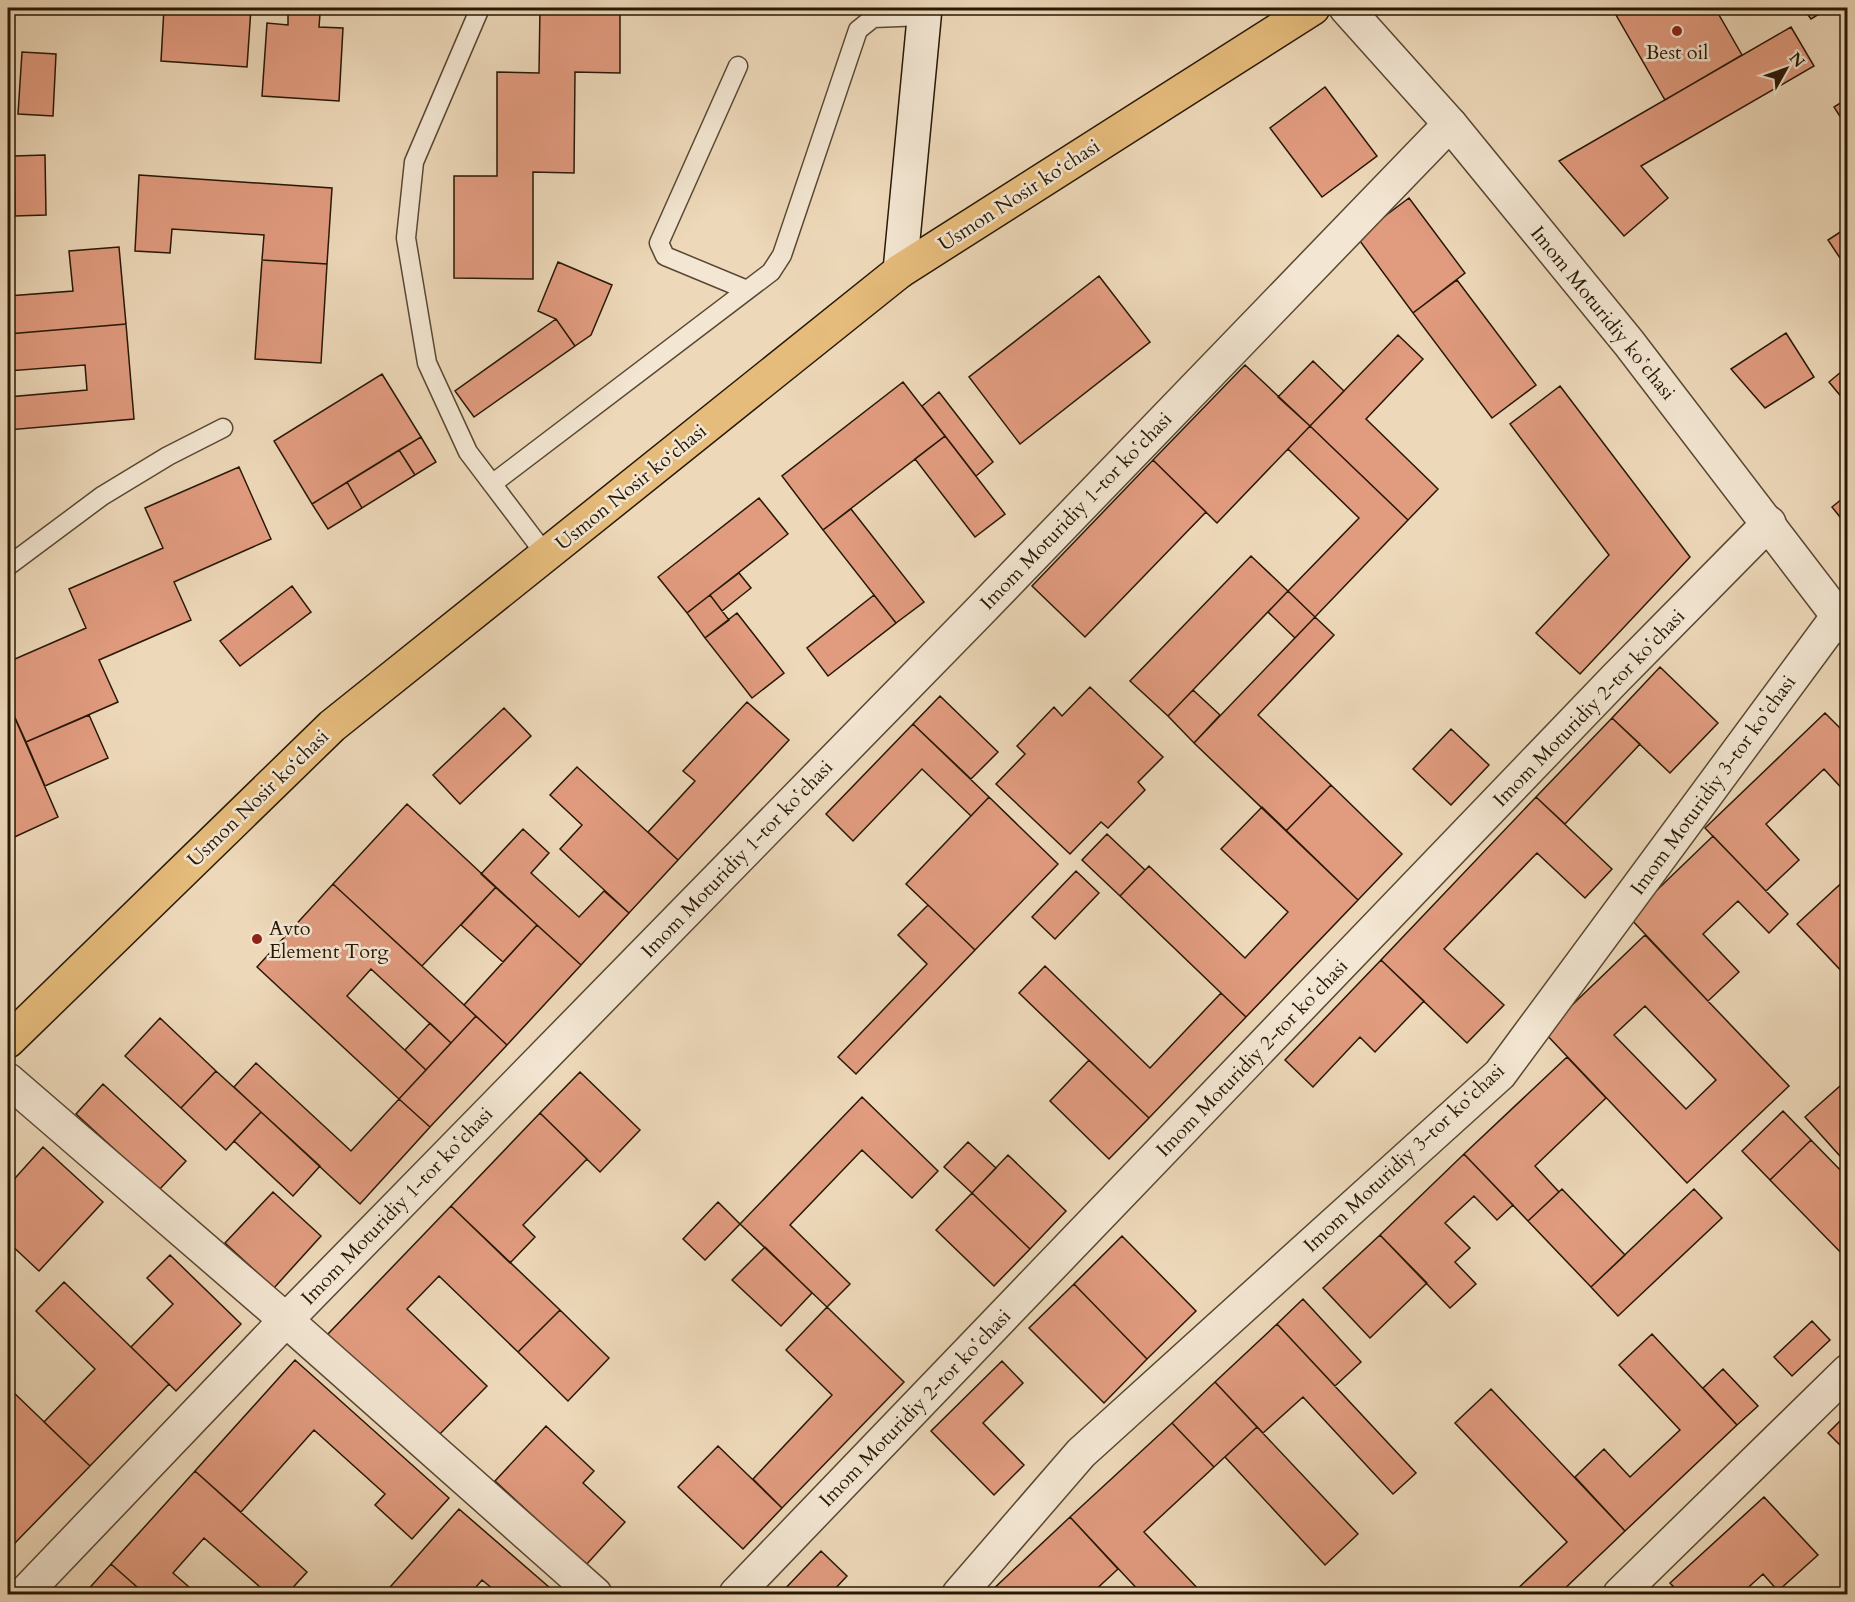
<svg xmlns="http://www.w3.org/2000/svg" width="1855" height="1602" font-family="Cardo,serif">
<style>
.building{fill:#e19b7f;stroke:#271805;stroke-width:1.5;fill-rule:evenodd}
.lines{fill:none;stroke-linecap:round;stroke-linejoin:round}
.service-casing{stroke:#584832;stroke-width:21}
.minor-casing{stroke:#584832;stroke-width:36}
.tertiary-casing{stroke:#584832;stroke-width:36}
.secondary-casing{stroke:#271805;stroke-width:36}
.primary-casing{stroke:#271805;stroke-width:36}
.service{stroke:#f3e6d2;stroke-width:18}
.minor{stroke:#f3e6d2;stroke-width:33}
.tertiary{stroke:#f3e6d2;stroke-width:33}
.secondary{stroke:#f3e6d2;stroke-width:33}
.primary{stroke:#e6bc7c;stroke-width:33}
.poi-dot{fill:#8f2418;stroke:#f3e6d2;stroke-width:2}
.labels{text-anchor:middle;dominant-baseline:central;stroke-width:5;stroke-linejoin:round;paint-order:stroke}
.poi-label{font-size:20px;fill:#271805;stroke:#f3e6d2}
.street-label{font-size:20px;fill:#271805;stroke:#f3e6d2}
</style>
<rect width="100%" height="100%" fill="#edd8b9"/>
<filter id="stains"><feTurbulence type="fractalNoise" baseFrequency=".00333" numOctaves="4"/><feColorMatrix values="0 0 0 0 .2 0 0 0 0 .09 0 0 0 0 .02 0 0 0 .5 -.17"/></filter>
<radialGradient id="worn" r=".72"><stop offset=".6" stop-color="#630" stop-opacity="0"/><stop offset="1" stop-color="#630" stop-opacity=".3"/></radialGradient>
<!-- building -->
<path class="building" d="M164,8H251L247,67L161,61Z
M540,8H620V73L575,72L574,173L533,172V279L454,278V176H497V72L539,73Z
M1612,8H1715L1742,55L1665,100Z
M1803,8H1829L1811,19Z
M288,12L320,14L319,27L343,28L339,101L262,96L267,23L288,25Z
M1791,27L1814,66L1641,166L1668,198L1624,236L1559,161Z
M22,52L56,54L53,116L18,114Z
M1325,87L1377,156L1322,197L1270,128Z
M1848,98V129L1834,107Z
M45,155L46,215L15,216L14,156Z
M139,175L332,188L327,264L262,260L264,235L172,229L170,253L135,251Z
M1409,198L1465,273L1413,313L1357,237Z
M1848,227V270L1828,240Z
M119,247L126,324L8,334V296L73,291L69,251Z
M262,260L327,264L321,363L255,359Z
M558,262L612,285L591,335L575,346L556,319L538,311Z
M1099,276L1150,342L1020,444L969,377Z
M1457,280L1536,385L1492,418L1413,313Z
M556,319L575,346L474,417L455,391Z
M126,324L134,419L8,430V397L87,390L85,365L8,371V334Z
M1786,333L1814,377L1765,408L1731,369Z
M1398,335L1423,359L1366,419L1438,489L1408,520L1310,426Z
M1313,361L1344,391L1310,426L1278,397Z
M1245,365L1310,426L1217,523L1153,460Z
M1848,366V405L1829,382Z
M382,374L421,437L312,504L274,441Z
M903,382L945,436L823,530L782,476Z
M1560,386L1690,557L1580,674L1536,633L1609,555L1510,424Z
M939,392L993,462L976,476L922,406Z
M1310,426L1408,520L1315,617L1288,591L1359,518L1288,449Z
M945,436L1005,514L975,537L915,459Z
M421,437L436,462L415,475L399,450Z
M399,450L415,475L362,508L347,482Z
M1153,460L1206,512L1085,637L1032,586Z
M239,467L271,539L174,582L191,620L99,660L118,702L26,742L8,702V662L86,628L69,589L163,548L145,508Z
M347,482L362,508L328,529L312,504Z
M1848,494V527L1832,507Z
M759,498L788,534L687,613L658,577Z
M851,509L924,602L896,623L823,530Z
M1251,556L1288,591L1168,716L1130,681Z
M739,573L751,588L722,611L710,595Z
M292,586L311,612L240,666L220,641Z
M1288,591L1315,617L1295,638L1268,612Z
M710,595L729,620L705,638L687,613Z
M874,595L896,623L828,676L807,648Z
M737,613L784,673L752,698L705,638Z
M1315,617L1334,635L1258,715L1331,785L1286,831L1194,743Z
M1660,667L1718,723L1670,773L1612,718Z
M1090,687L1163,757L1138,782L1145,790L1108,828L1101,822L1070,854L996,784L1025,754L1017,746L1054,707L1062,716Z
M1193,690L1220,715L1194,743L1168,716Z
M940,696L998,752L971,779L913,724Z
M747,702L789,740L678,860L648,832L695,781L683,771Z
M504,708L531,736L460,804L433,775Z
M11,709L58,817L8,840V711Z
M1825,713L1848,736V795L1824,769L1766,824L1799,860L1766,891L1705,828Z
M89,715L108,758L45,786L26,742Z
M1612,718L1640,744L1565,824L1536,797Z
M913,724L989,797L971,816L922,769L853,841L826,814Z
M1451,729L1489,765L1451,805L1413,769Z
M577,767L678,860L629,913L560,849L582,825L550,795Z
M1331,785L1402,854L1358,900L1286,831Z
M989,797L1058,864L975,950L906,884Z
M1536,797L1612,869L1585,898L1537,853L1444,949L1504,1005L1467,1043L1381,960Z
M407,804L496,887L422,966L333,884Z
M1262,807L1358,900L1246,1017L1120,896L1149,866L1245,958L1288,912L1221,849Z
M523,829L549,853L531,873L579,917L604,891L629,913L581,965L481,874Z
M1107,834L1145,870L1120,896L1082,860Z
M1713,836L1788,914L1769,933L1738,901L1703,934L1739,972L1708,1001L1629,917Z
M1076,871L1099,893L1055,939L1032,917Z
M1848,877V978L1797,924Z
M333,884L476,1016L451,1043L371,969L347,996L426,1070L399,1099L257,967Z
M496,887L537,925L503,962L461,925Z
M928,905L975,950L856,1074L838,1057L927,964L898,935Z
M537,925L581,965L507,1045L464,1005Z
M1645,935L1789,1086L1687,1183L1544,1032ZM1645,1006L1716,1080L1686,1109L1614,1035Z
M1381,960L1424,1001L1375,1052L1360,1037L1313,1087L1285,1060Z
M1045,966L1150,1068L1221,993L1246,1017L1149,1118L1019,993Z
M476,1016L507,1045L430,1127L399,1099Z
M160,1018L216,1071L181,1108L125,1056Z
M430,1023L451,1043L426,1070L405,1050Z
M1567,1057L1606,1098L1535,1166L1559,1192L1528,1221L1464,1154Z
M1089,1060L1149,1118L1109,1159L1050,1101Z
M256,1063L351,1151L399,1099L430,1127L360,1204L234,1087Z
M216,1071L261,1112L226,1150L181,1108Z
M580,1072L640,1130L600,1172L540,1113Z
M1848,1079V1165L1805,1117Z
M103,1084L186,1161L159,1190L76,1114Z
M862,1097L938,1171L912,1198L862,1150L790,1225L850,1284L827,1307L740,1224Z
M1783,1111L1811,1140L1770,1180L1742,1151Z
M261,1112L320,1166L293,1196L234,1141Z
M540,1113L587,1159L523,1225L535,1237L510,1263L451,1206Z
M1811,1140L1848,1178V1260L1770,1180Z
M968,1142L996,1168L972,1193L944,1167Z
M43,1147L103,1202L39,1271L8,1242V1186Z
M1464,1154L1513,1205L1497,1220L1474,1196L1445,1223L1470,1248L1455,1262L1476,1284L1450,1308L1380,1235Z
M1008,1155L1066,1211L1030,1249L972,1193Z
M1562,1189L1625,1255L1591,1287L1528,1221Z
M1694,1189L1722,1218L1618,1316L1591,1287Z
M273,1192L321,1236L274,1288L225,1243Z
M972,1193L1030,1249L994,1286L936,1230Z
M718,1202L740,1224L705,1260L683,1239Z
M451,1206L560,1310L518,1352L439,1276L407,1309L487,1386L435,1439L327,1335Z
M1380,1235L1427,1283L1370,1338L1323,1288Z
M1122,1236L1196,1311L1147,1359L1074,1284Z
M765,1247L812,1293L781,1326L732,1280Z
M170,1255L241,1324L176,1391L131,1347L173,1304L147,1278Z
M64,1282L169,1384L90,1466L44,1422L95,1369L36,1311Z
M1074,1284L1147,1359L1104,1403L1029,1328Z
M1303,1299L1361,1362L1335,1386L1277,1324Z
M827,1307L904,1382L782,1508L753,1479L832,1395L786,1350Z
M560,1310L609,1358L568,1401L518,1352Z
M1812,1321L1830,1340L1792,1376L1774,1357Z
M1277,1324L1416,1473L1393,1494L1303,1397L1263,1433L1215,1382Z
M1652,1334L1737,1425L1625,1531L1575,1477L1604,1449L1630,1477L1680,1430L1619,1365Z
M295,1360L449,1498L412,1539L375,1505L385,1494L314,1430L241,1512L195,1471Z
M1002,1361L1023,1383L983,1423L1024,1465L994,1495L931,1431Z
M1723,1369L1758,1406L1737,1425L1703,1388Z
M1215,1382L1257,1427L1214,1467L1172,1423Z
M1491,1389L1625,1531L1559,1594H1512L1567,1542L1455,1423Z
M11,1390L90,1466L15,1543L8,1537V1393Z
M1848,1413V1453L1828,1433Z
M1172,1423L1214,1467L1144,1532L1203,1594H1142L1070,1517Z
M546,1426L594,1471L583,1483L625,1522L586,1565L495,1481Z
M1257,1427L1358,1534L1325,1565L1225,1457Z
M718,1446L782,1508L743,1549L678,1487Z
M195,1471L307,1572L287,1594H268L204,1538L173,1573L197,1594H145L111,1564Z
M1764,1497L1818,1555L1778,1591L1763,1574L1741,1594H1680L1670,1583Z
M459,1509L557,1594H499L482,1580L470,1594H384Z
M1070,1517L1118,1569L1091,1594H988Z
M821,1551L847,1576L830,1594H780Z
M111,1564L145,1594H84Z"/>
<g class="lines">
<defs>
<path id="service" d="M480,8L414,162L406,238L427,363L468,452L546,555
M738,66L659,243L665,256L747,290
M492,484L771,272L782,255L858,30L873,18L924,16
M8,566L102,496L168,456L223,428"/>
<path id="minor" d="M8,1080L286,1320L595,1594
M24,1594L286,1320L975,616L1450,124
M736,1594L1616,678L1769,523
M959,1594L1081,1453L1500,1074L1838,616
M1620,1594L1848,1371"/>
<path id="tertiary" d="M1346,8L1450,124L1629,343L1848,629"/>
<path id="secondary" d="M900,271L925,8"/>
<path id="primary" d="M8,1041L332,726L900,271L1313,8"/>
</defs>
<!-- service casing -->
<use href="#service" class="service-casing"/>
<!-- minor casing -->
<use href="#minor" class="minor-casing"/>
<!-- tertiary casing -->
<use href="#tertiary" class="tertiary-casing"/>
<!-- secondary casing -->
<use href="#secondary" class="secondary-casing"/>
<!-- primary casing -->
<use href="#primary" class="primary-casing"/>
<!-- service -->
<use href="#service" class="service"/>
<!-- minor -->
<use href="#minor" class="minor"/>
<!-- tertiary -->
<use href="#tertiary" class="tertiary"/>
<!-- secondary -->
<use href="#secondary" class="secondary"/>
<!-- primary -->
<use href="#primary" class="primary"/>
</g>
<!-- markers -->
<g class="poi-dot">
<circle cx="1677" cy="31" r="6"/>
<circle cx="257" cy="939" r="6"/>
</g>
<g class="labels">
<!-- poi labels -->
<g class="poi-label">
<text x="1677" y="52">Best oil</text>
<text x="269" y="928" text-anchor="start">Avto<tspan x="269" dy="23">Element Torg</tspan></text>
</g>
<!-- street labels -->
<g class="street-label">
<text transform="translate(1019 195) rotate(-33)">Usmon Nosir ko‘chasi</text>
<text transform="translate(1603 313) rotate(51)">Imom Moturidiy koʻchasi</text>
<text transform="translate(631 487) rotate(-39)">Usmon Nosir ko‘chasi</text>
<text transform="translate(1076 511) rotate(-46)">Imom Moturidiy 1-tor koʻchasi</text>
<text transform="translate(1589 708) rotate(-46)">Imom Moturidiy 2-tor koʻchasi</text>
<text transform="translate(1713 785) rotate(-54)">Imom Moturidiy 3-tor koʻchasi</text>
<text transform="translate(258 798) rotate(-44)">Usmon Nosir ko‘chasi</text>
<text transform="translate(737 859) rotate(-46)">Imom Moturidiy 1-tor koʻchasi</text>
<text transform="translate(1252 1058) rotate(-46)">Imom Moturidiy 2-tor koʻchasi</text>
<text transform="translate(1404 1158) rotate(-43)">Imom Moturidiy 3-tor koʻchasi</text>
<text transform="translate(397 1206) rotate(-46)">Imom Moturidiy 1-tor koʻchasi</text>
<text transform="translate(915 1408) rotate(-46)">Imom Moturidiy 2-tor koʻchasi</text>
</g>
</g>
<!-- margin -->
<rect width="1855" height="1602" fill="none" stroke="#edd8b9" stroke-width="30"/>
<rect x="9" y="9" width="1837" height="1584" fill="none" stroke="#271805" stroke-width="3"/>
<rect x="15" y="15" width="1825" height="1572" fill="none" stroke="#271805" stroke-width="1.5"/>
<!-- north arrow -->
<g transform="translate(1786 69) rotate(50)" stroke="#f3e6d2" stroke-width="4.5" paint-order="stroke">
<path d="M0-4.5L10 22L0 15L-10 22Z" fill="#271805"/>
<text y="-9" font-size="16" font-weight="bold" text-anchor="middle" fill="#271805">N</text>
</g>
<rect width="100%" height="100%" filter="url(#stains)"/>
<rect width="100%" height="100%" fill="url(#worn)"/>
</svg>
